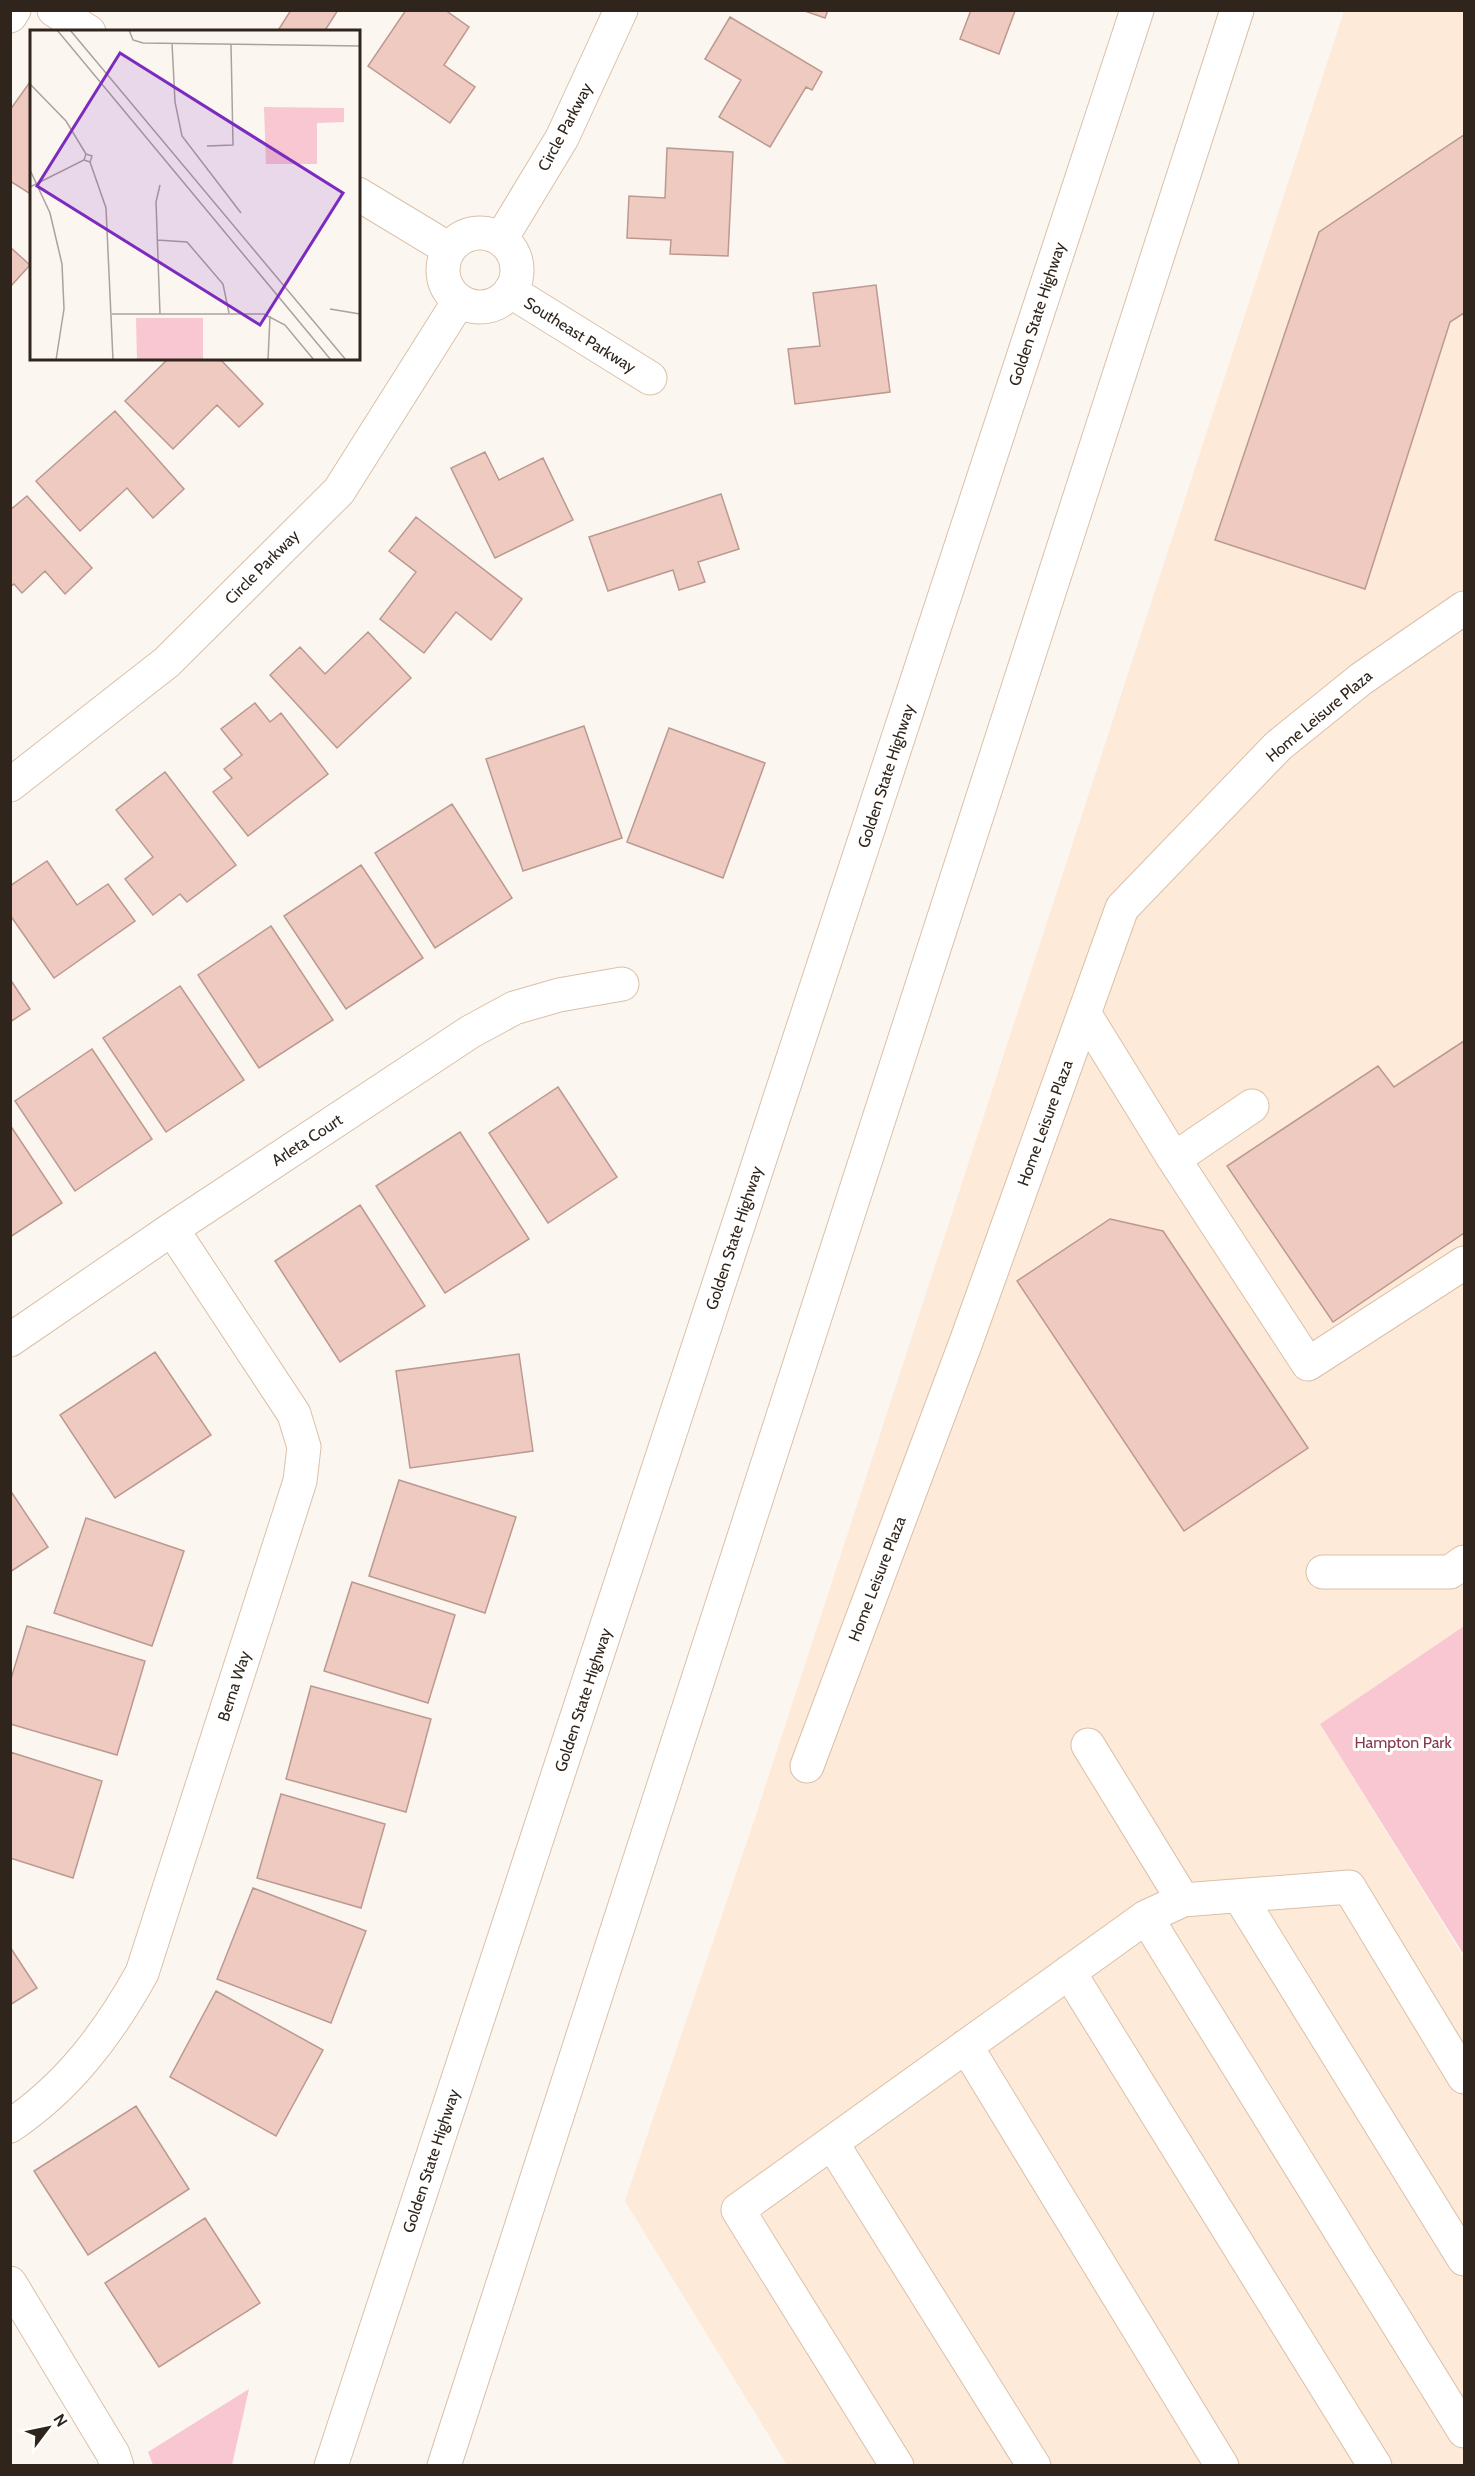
<svg xmlns="http://www.w3.org/2000/svg" width="1475" height="2476" font-family="Cabin,sans-serif">
<style>
.built{fill:#feead8}
.green{fill:#f9c7d1}
.building{fill:#efcac0;stroke:#bc9990;stroke-width:1.5}
.lines{fill:none;stroke-linecap:round;stroke-linejoin:round}
.minor-casing{stroke:#dac0a8;stroke-width:35}
.highway-casing{stroke:#dac0a8;stroke-width:35}
.minor{stroke:#fff;stroke-width:33}
.highway{stroke:#fff;stroke-width:33}
.labels{text-anchor:middle;dominant-baseline:central;stroke-width:6;stroke-linejoin:round;paint-order:stroke}
.street-label{font-size:16px;fill:#2f251c;stroke:#fff}
.park-label{font-size:16px;fill:#833a4d;stroke:#fff}
.inset-road{fill:none;stroke:#aaa29c;stroke-width:1.5}
.view{fill:#7b2cbf;fill-opacity:0.15;stroke:#7b2cbf;stroke-width:3}
.inset-edge{fill:none;stroke:#2f251c;stroke-width:3}
</style>
<rect width="100%" height="100%" fill="#fcf6f1"/>
<!-- built -->
<path class="built" d="M1344,11H1464V1626L1320,1724L1464,1958V2465H787L625,2201L755,1818Z"/>
<!-- green -->
<path class="green" d="M1464,1626V1955L1320,1724Z
M249,2389L232,2465H153L148,2452Z"/>
<!-- building -->
<path class="building" d="M291,10H338L324,32H277Z
M406,10H445L469,27L444,65L475,87L450,123L368,66Z
M802,10H828L825,18Z
M971,10L1015,11L999,54L960,39Z
M730,17L822,72L812,90L806,87L770,147L719,117L741,80L705,59Z
M32,79V195L10,181V110Z
M1464,135V313L1450,322L1365,589L1215,540L1319,232Z
M667,148L733,152L728,256L670,254L671,240L627,238L629,196L665,198Z
M10,247L30,265L10,287Z
M876,285L890,392L795,404L788,349L820,346L813,293Z
M169,358H219L263,404L239,427L217,405L173,449L125,401Z
M115,411L184,489L153,518L127,488L80,531L36,481Z
M485,452L499,480L543,458L573,520L495,558L451,468Z
M721,494L739,549L698,562L705,582L679,590L673,570L608,591L589,537Z
M27,496L92,568L65,594L45,571L22,593L14,584L10,587V510Z
M416,517L522,599L491,640L456,612L424,653L380,619L416,572L389,551Z
M368,632L411,678L337,748L270,675L300,647L325,674Z
M255,703L270,722L281,713L328,774L248,836L213,792L232,778L224,769L242,755L221,729Z
M584,726L622,838L523,871L486,759Z
M669,728L765,763L723,878L627,842Z
M165,772L236,865L187,902L180,894L153,915L125,879L153,857L116,810Z
M452,804L512,898L435,948L375,853Z
M47,861L77,905L108,884L135,921L54,978L10,915V886Z
M361,865L423,958L346,1009L284,916Z
M271,926L333,1020L259,1068L198,975Z
M10,979L30,1009L10,1022Z
M180,986L244,1080L166,1132L103,1038Z
M1464,1041V1233L1333,1322L1227,1166L1378,1066L1394,1087Z
M92,1049L152,1139L75,1191L15,1101Z
M558,1087L617,1177L548,1223L489,1133Z
M10,1125L62,1203L10,1237Z
M460,1132L529,1239L445,1293L376,1186Z
M360,1205L425,1306L340,1362L275,1261Z
M1110,1219L1163,1231L1308,1448L1184,1531L1017,1281Z
M155,1352L211,1435L115,1498L60,1415Z
M519,1354L533,1451L410,1468L396,1371Z
M399,1480L516,1517L485,1613L369,1576Z
M10,1490L48,1547L10,1572Z
M86,1518L184,1551L152,1646L54,1613Z
M352,1582L455,1615L428,1703L324,1671Z
M27,1626L145,1661L117,1755L10,1724V1682Z
M311,1686L431,1719L406,1812L286,1779Z
M10,1752L102,1781L73,1878L10,1858Z
M281,1794L385,1824L361,1908L257,1878Z
M253,1888L366,1931L331,2023L217,1979Z
M10,1947L37,1988L10,2005Z
M216,1991L323,2050L276,2136L170,2077Z
M136,2106L189,2189L88,2255L34,2171Z
M205,2218L260,2303L159,2367L105,2283Z"/>
<g class="lines">
<defs>
<path id="minor" d="M54,10L89,32
M10,16L14,10
M358,194L449,249
M443 270a37 37 0 1 1 74 0a37 37 0 1 1-74 0Z
M501,239L562,138L621,10
M510,291L650,378
M10,785L167,662L339,491L459,301
M1084,1013L1174,1159L1308,1364L1464,1263
M1174,1159L1252,1106
M10,1340L172,1229L470,1032L514,1008L559,995L622,984
M1323,1572H1450L1464,1562
M807,1766L966,1342L1122,908L1278,746L1361,679L1464,608
M1240,1897L1464,2259
M1183,1900L1349,1887L1464,2077
M1146,1917L1464,2431
M1069,1972L1375,2466
M966,2046L1222,2466
M10,2126C68,2087 108,2034 142,1973L300,1481L304,1447L294,1414L172,1229
M832,2143L1034,2466
M10,2283L113,2454L117,2466
M897,2466L738,2210L1146,1917L1183,1900L1088,1745"/>
<path id="highway" d="M331,2466L1137,10
M444,2466L1237,10"/>
</defs>
<!-- minor casing -->
<use href="#minor" class="minor-casing"/>
<!-- highway casing -->
<use href="#highway" class="highway-casing"/>
<!-- minor -->
<use href="#minor" class="minor"/>
<!-- highway -->
<use href="#highway" class="highway"/>
</g>
<g class="labels">
<!-- street labels -->
<g class="street-label">
<text transform="translate(565 127) rotate(-62)">Circle Parkway</text>
<text transform="translate(1037 314) rotate(-72)">Golden State Highway</text>
<text transform="translate(580 335) rotate(32)">Southeast Parkway</text>
<text transform="translate(262 567) rotate(-45)">Circle Parkway</text>
<text transform="translate(1319 716) rotate(-40)">Home Leisure Plaza</text>
<text transform="translate(886 776) rotate(-72)">Golden State Highway</text>
<text transform="translate(1045 1123) rotate(-70)">Home Leisure Plaza</text>
<text transform="translate(307 1140) rotate(-33)">Arleta Court</text>
<text transform="translate(734 1238) rotate(-72)">Golden State Highway</text>
<text transform="translate(877 1579) rotate(-69)">Home Leisure Plaza</text>
<text transform="translate(234 1686) rotate(-72)">Berna Way</text>
<text transform="translate(583 1700) rotate(-72)">Golden State Highway</text>
<text transform="translate(431 2161) rotate(-72)">Golden State Highway</text>
</g>
<!-- park labels -->
<g class="park-label">
<text x="1403" y="1742">Hampton Park</text>
</g>
</g>
<!-- overview -->
<g transform="translate(30 30)">
<rect width="330" height="330" fill="#fcf6f1"/>
<path d="M234,77L314,78V92L287,93V134H236ZM106,288H173V330H107Z" fill="#f9c7d1"/>
<path class="inset-road" d="M27,0L301,330M40,0L316,330M99,0L103,10L113,13L330,16M142,13L145,72L152,106L211,183M0,54L36,91L56,124M177,116L203,115L201,14M60,132L76,178L83,330M0,140L20,183L32,234L34,279L26,330M0,157L54,130L56,124L62,126L60,132L54,130M127,210L157,212L193,254L199,283M300,279L330,284M82,284H234L255,295L284,330M130,284L126,172L130,155M238,330L240,286"/>
<path class="view" d="M90,23L313,163L230,295L7,156Z"/>
<rect width="330" height="330" class="inset-edge"/>
</g>
<!-- border -->
<rect width="1475" height="2476" fill="none" stroke="#2f251c" stroke-width="24"/>
<!-- north arrow -->
<g transform="translate(48 2428) rotate(58)" stroke="#ffffff" stroke-width="4.5" paint-order="stroke">
<path d="M0-4.5L10 22L0 15L-10 22Z" fill="#2f251c"/>
<text y="-9" font-size="16" font-weight="bold" text-anchor="middle" fill="#2f251c">N</text>
</g>
</svg>
